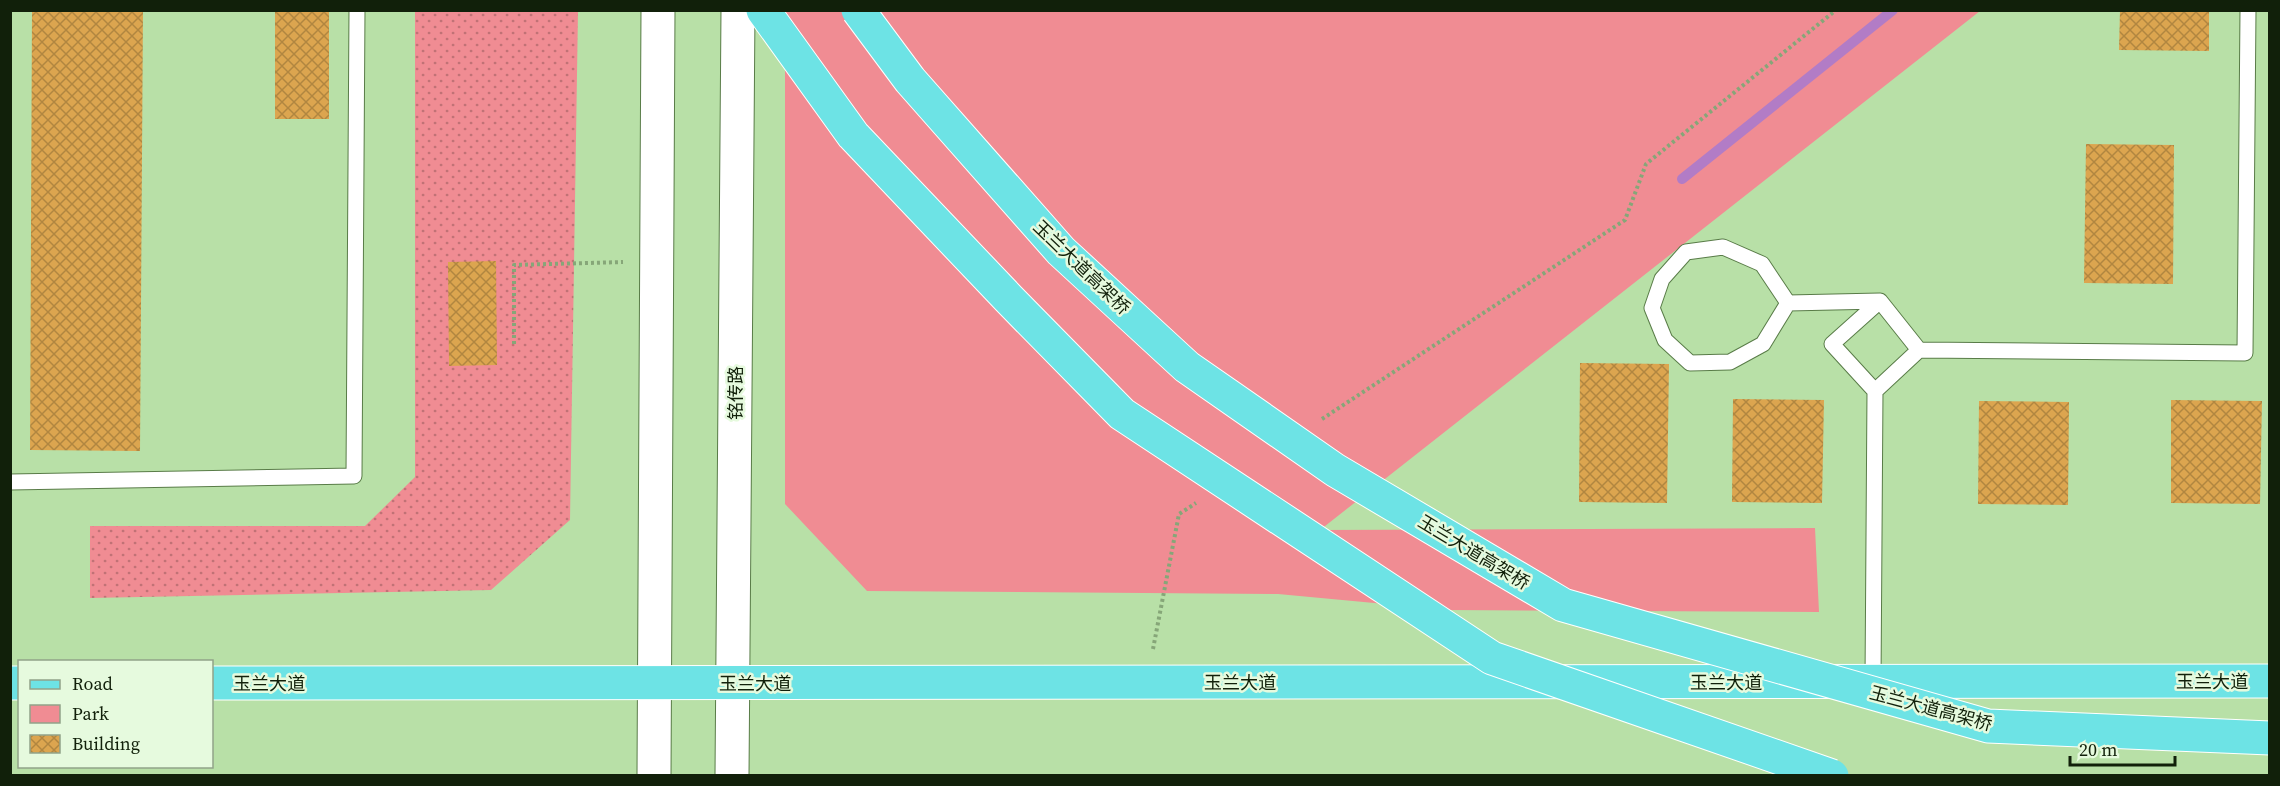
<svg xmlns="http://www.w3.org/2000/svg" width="2280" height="786" font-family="'Source Serif 4','Noto Sans SC',serif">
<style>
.grass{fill:url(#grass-dots)}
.park{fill:#f08c93}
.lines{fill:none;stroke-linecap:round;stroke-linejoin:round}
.stream{stroke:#b27cc6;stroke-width:10}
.building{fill:url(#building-cross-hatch)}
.service-casing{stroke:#597c48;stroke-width:17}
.secondary-casing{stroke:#597c48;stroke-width:35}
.primary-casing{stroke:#fff;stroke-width:35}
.path{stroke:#86a678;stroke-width:4;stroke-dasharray:3 3;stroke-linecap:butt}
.service{stroke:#fff;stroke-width:15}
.secondary{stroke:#fff;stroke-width:33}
.primary{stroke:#6de3e5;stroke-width:33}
.primary-bridge-casing{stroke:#fff;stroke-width:35;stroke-linecap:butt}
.primary-bridge{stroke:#6de3e5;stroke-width:33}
.labels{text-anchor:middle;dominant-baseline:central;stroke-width:5;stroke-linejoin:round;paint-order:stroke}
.street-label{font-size:18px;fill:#11200a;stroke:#e6fade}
</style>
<defs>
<pattern id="grass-dots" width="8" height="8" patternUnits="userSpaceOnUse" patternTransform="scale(1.5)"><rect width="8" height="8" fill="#f08c93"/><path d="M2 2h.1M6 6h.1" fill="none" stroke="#c17276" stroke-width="1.8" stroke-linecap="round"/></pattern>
<pattern id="building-cross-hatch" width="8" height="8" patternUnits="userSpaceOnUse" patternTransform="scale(1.5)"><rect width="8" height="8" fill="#dca54f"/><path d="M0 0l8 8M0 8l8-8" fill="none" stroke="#b18640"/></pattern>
</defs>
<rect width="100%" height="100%" fill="#b8e0a7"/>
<!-- grass -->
<path class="grass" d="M415,11H578L570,520L491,590L90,598V526H365L415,477Z"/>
<!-- park -->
<path class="park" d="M785,11H1980L1320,530L1815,528L1819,612L1449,610L1278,594L867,591L785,504Z"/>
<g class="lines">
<!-- stream -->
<path class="stream" d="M1682,179L1893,10"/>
</g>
<!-- building -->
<path class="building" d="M32,10H143L140,451L30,450Z
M275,10H329V119H275Z
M2120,10H2209V51L2119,50Z
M2086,144L2174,145L2173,284L2084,283Z
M496,261L497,365L449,366L448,262Z
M1580,363L1669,364L1667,503L1579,502Z
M1733,399L1824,400L1822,503L1732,502Z
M2171,400L2262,401L2260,504L2171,503Z
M1979,401L2069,402L2068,505L1978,504Z"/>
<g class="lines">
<defs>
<path id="service" d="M1788,303L1763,344L1730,362L1690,363L1665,340L1652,308L1662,279L1686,252L1723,247L1762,264L1788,303L1880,301L1919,350
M1875,391L1832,344L1880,301
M10,482L354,476L357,10
M1873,682L1875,391L1919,350L2245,353L2248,10"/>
<path id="secondary" d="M654,776L658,10
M732,776L738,10"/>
<path id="primary" d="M10,683H20
M212,683L2270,681"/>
</defs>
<!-- service casing -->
<use href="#service" class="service-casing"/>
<!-- secondary casing -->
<use href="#secondary" class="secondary-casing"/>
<!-- primary casing -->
<use href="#primary" class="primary-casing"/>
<!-- path -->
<path class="path" d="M514,344V265L623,262
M1322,419L1625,220L1646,164L1836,10
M1153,649L1179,514L1196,503"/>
<!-- service -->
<use href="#service" class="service"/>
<!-- secondary -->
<use href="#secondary" class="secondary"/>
<!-- primary -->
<use href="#primary" class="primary"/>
<defs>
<path id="primary-bridge" d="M763,10L853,135L1009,299L1122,414L1492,658L1832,776
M858,10L910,80L1061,251L1187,367L1335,470L1563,605L1988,726L2270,738"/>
</defs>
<!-- primary-bridge casing -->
<use href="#primary-bridge" class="primary-bridge-casing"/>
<!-- primary-bridge -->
<use href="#primary-bridge" class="primary-bridge"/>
</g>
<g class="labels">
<!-- street labels -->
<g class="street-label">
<text transform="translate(1082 267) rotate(44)">玉兰大道高架桥</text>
<text transform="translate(735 393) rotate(-90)">铭传路</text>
<text transform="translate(1474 552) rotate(31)">玉兰大道高架桥</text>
<text x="2212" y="681">玉兰大道</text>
<text x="1240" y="682">玉兰大道</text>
<text x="1726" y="682">玉兰大道</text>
<text x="269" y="683">玉兰大道</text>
<text x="755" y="683">玉兰大道</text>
<text transform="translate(1931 708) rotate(15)">玉兰大道高架桥</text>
</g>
</g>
<!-- border -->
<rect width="2280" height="786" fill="none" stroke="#11200a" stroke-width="24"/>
<!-- legend -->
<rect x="18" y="660" width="195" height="108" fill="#e6fade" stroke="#91a389" stroke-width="1.5"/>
<rect x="30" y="680" width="30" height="9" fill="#6de3e5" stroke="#91a389" stroke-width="1.5"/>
<text x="72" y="690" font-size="18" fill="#11200a">Road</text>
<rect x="30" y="705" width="30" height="18" fill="#f08c93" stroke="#91a389" stroke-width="1.5"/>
<text x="72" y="720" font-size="18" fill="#11200a">Park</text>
<rect x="30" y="735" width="30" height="18" fill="url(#building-cross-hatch)" stroke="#91a389" stroke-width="1.5"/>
<text x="72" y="750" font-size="18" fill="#11200a">Building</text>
<!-- scale -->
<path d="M2070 756v9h105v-9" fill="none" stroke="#11200a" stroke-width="3"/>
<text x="2079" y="756" font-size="18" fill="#11200a" stroke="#e6fade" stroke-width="4.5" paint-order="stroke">20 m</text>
</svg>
